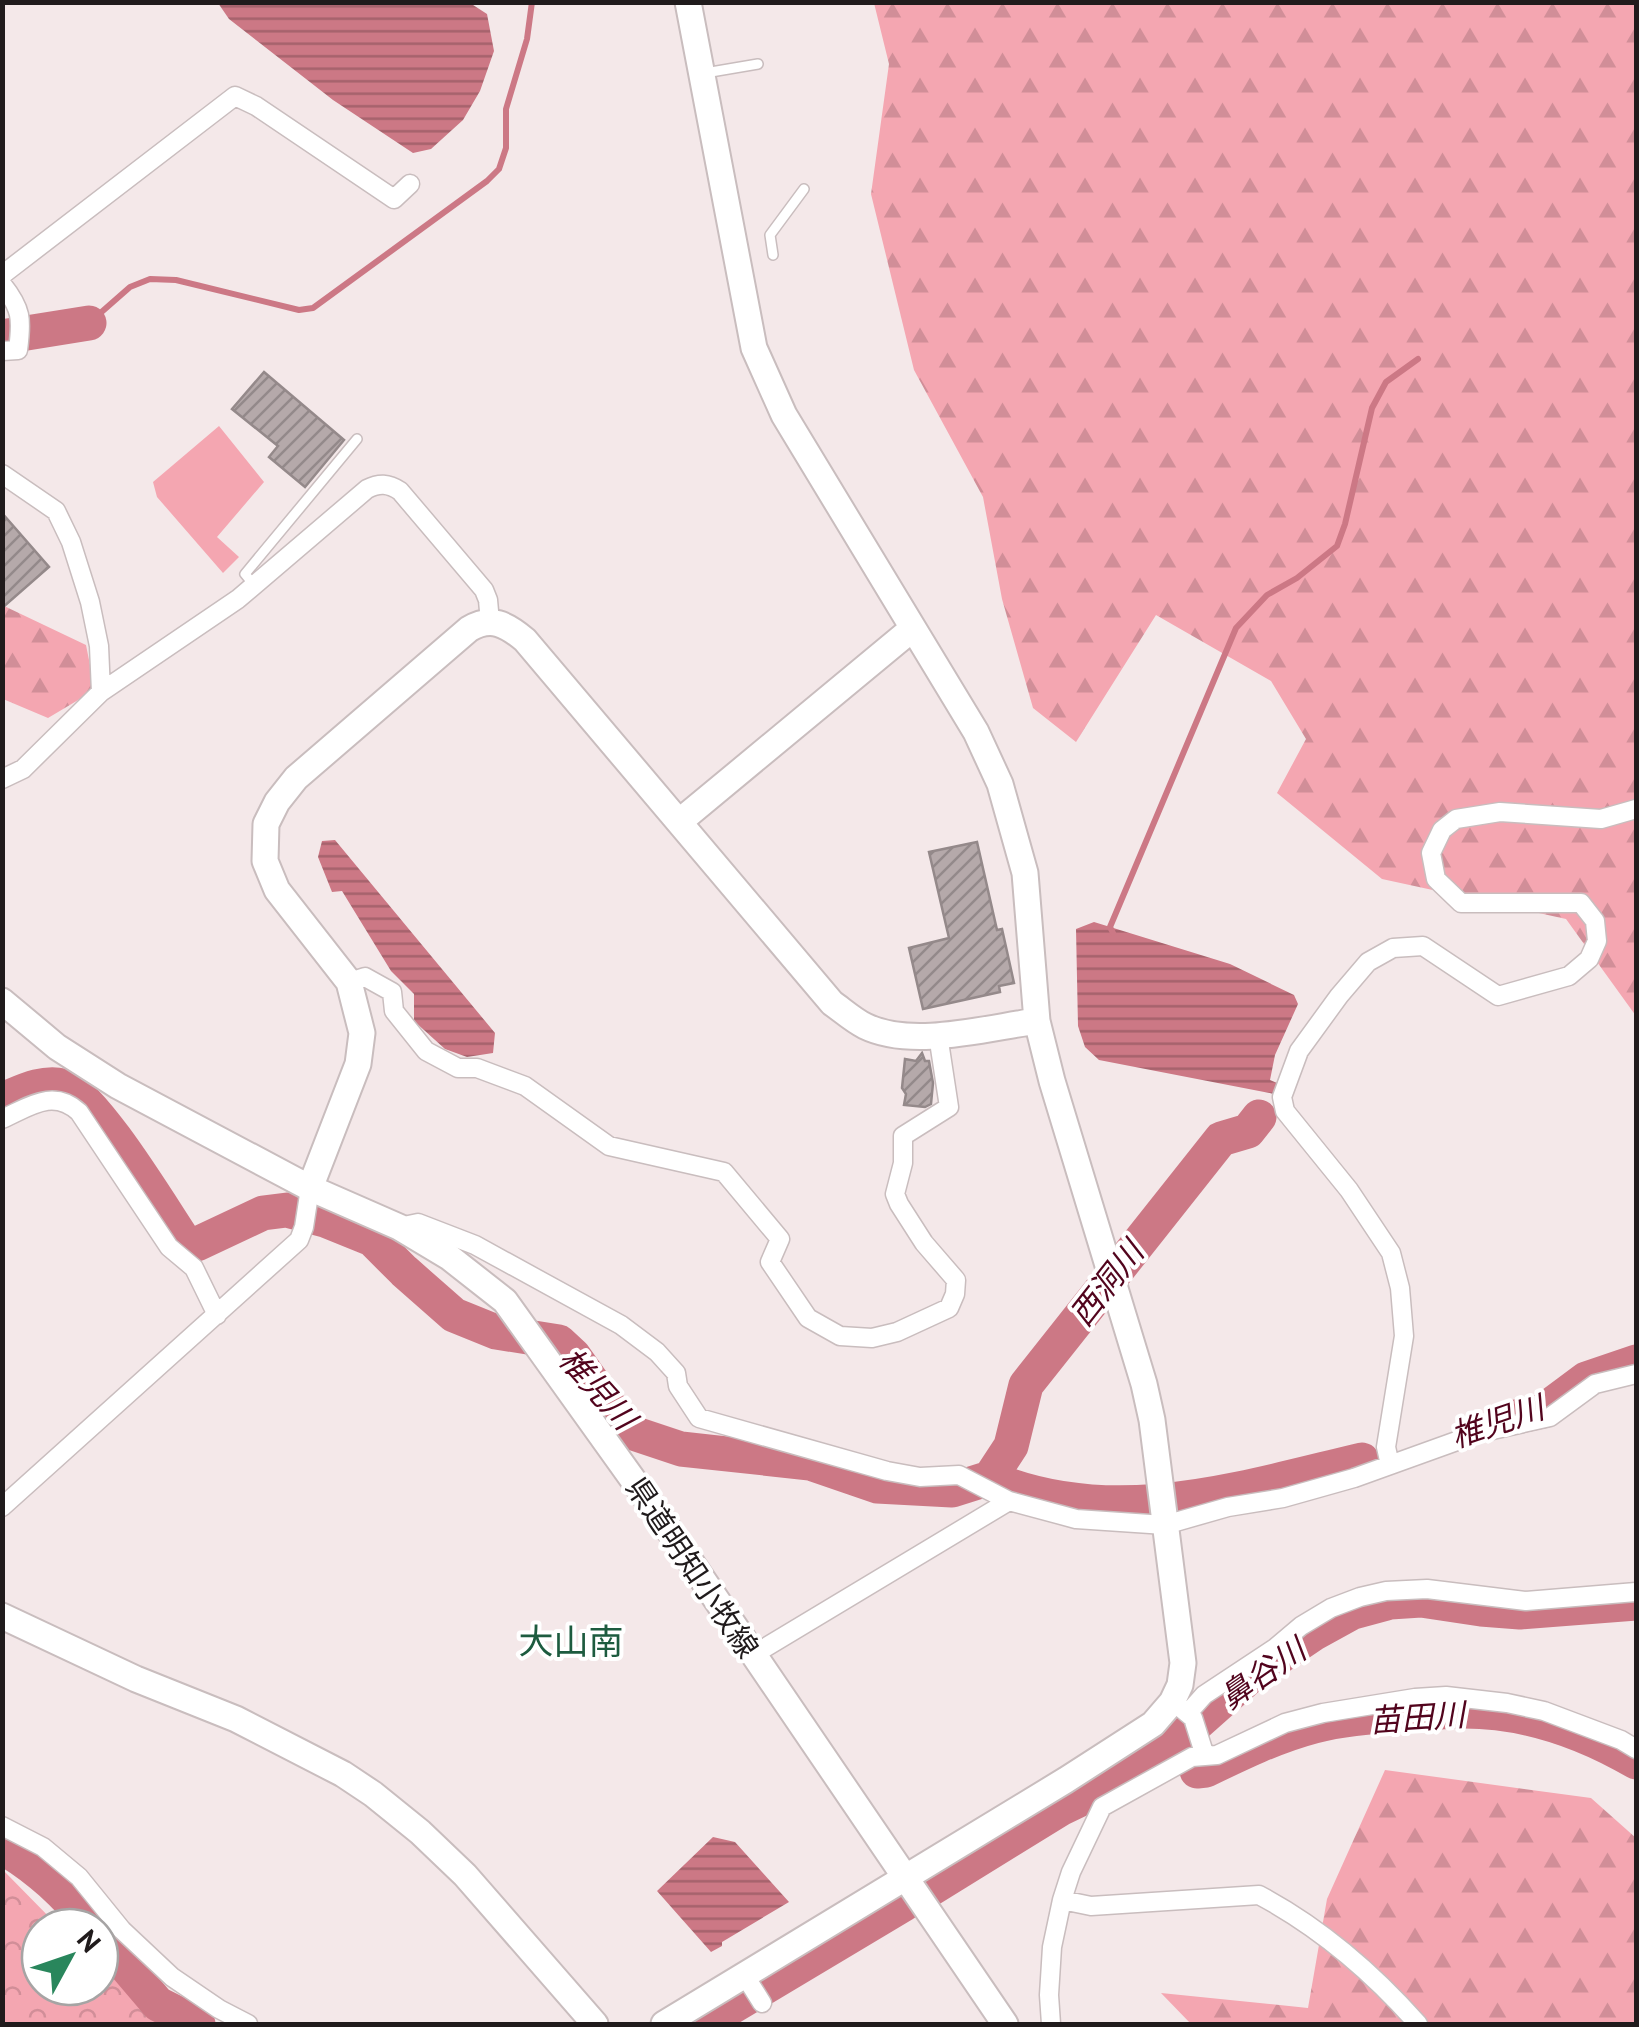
<svg xmlns="http://www.w3.org/2000/svg" width="1639" height="2027" font-family="'PT Sans','Noto Sans JP',sans-serif">
<style>
.grass{fill:#f4a6b1}
.forest{fill:url(#forest-firs)}
.park{fill:url(#park-crowns)}
.water{fill:url(#water-rules)}
.lines{fill:none;stroke-linecap:round;stroke-linejoin:round}
.stream{stroke:#cc7885;stroke-width:6}
.river{stroke:#cc7885;stroke-width:35}
.building{fill:url(#building-hatch);stroke:#94898a;stroke-width:2.5}
.lane-casing{stroke:#c9bdbe;stroke-width:12}
.street-casing{stroke:#c9bdbe;stroke-width:21}
.secondary-casing{stroke:#c9bdbe;stroke-width:29}
.lane{stroke:#fff;stroke-width:9}
.street{stroke:#fff;stroke-width:18}
.secondary{stroke:#fff;stroke-width:25}
.labels{text-anchor:middle;dominant-baseline:central;stroke-width:8;stroke-linejoin:round;paint-order:stroke}
.street-label{font-size:30px;fill:#201b1c;stroke:#fff}
.water-label{font-size:32px;font-style:italic;fill:#52041d;stroke:#fff}
.quarter-label{font-size:35px;fill:#1d5b3f;stroke:#fff}
</style>
<defs>
<pattern id="forest-firs" width="22" height="20" patternUnits="userSpaceOnUse" patternTransform="scale(2.5)"><rect width="22" height="20" fill="#f4a6b1"/><path d="M5 1l3.5 6h-7zM16 11l3.5 6h-7z" fill="#d18e98"/></pattern>
<pattern id="park-crowns" width="20" height="18" patternUnits="userSpaceOnUse" patternTransform="scale(2.5)"><rect width="20" height="18" fill="#f4a6b1"/><path d="M2 6a3 3 0 1 1 6 0M12 15a3 3 0 1 1 6 0" fill="none" stroke="#d18e98"/></pattern>
<pattern id="water-rules" width="6" height="5" patternUnits="userSpaceOnUse" patternTransform="scale(2.5)"><rect width="6" height="5" fill="#cc7885"/><path d="M0 2.5h6" fill="none" stroke="#a5626c"/></pattern>
<pattern id="building-hatch" width="6" height="6" patternUnits="userSpaceOnUse" patternTransform="scale(2.5)"><rect width="6" height="6" fill="#b5a9aa"/><path d="M-1 1l2-2M0 6l6-6M5 7l2-2" fill="none" stroke="#93898a"/></pattern>
</defs>
<rect width="100%" height="100%" fill="#f4e8e9"/>
<!-- grass -->
<path class="grass" d="M219,426L264,482L217,537L239,557L223,573L157,497L153,482Z"/>
<!-- forest -->
<path class="forest" d="M874,3H1636V1016L1566,919L1382,879L1277,793L1306,739L1271,681L1156,615L1076,742L1033,708L1002,599L983,497L914,370L871,194L889,64Z
M2,605L86,645L95,690L48,718L3,699Z
M1385,1770L1591,1798L1636,1838V2024H1191L1161,1993L1308,2008L1327,1899Z"/>
<!-- park -->
<path class="park" d="M2,1869L59,1927H40V1987H100V1964L148,2008L183,2024H3Z"/>
<!-- water -->
<path class="water" d="M218,3H470L487,14L494,51L480,91L463,120L431,149L413,153L333,100L229,19Z
M335,840L495,1033L493,1053L467,1057L445,1049L414,1021V994L391,971L342,891L332,892L318,857L322,841Z
M1094,922L1230,964L1294,995L1298,1004L1275,1055L1270,1080L1277,1083L1274,1094L1099,1060L1085,1047L1078,1026L1076,929Z
M713,1837L735,1842L789,1902L722,1942V1946L711,1952L657,1891Z"/>
<g class="lines">
<!-- stream -->
<path class="stream" d="M89,323L130,287L150,279L176,280L299,310L313,308L487,181L499,169L506,148V109L527,39L532,2
M1113,933L1110,927L1236,628L1267,595L1297,578L1337,546L1345,524L1372,408L1386,382L1418,359"/>
<!-- river -->
<path class="river" d="M2,337L89,323
M2,1100C22,1092 42,1081 63,1086C93,1093 163,1210 184,1241L197,1244L263,1213L287,1210L325,1220L372,1239L404,1271L454,1315L496,1332L559,1342L573,1355L627,1431L681,1449L810,1463L877,1486L952,1490L990,1478C1112,1530 1239,1489 1362,1460
M1502,1420L1543,1411L1586,1379L1636,1362
M990,1478L1011,1446L1026,1385L1221,1139L1248,1131L1259,1117
M1197,1771L1206,1770C1241,1753 1276,1736 1314,1726C1344,1718 1375,1716 1406,1715C1424,1714 1442,1711 1460,1711C1522,1710 1583,1731 1636,1762
M2,1847C39,1868 66,1895 93,1927
M932,1888L1060,1809L1135,1773L1185,1734L1248,1678L1313,1634L1353,1612L1390,1602L1421,1600L1481,1609L1520,1612L1636,1603
M100,1936L158,2004L198,2024
M703,2024L904,1904"/>
</g>
<!-- building -->
<path class="building" d="M264,372L344,440L305,487L269,457L278,446L232,409Z
M2,513L49,567L2,608Z
M977,842L997,930L1002,929L1014,983L999,986L1000,992L923,1009L909,948L949,938L929,852Z
M922,1053L925,1061H929L933,1083L931,1104L925,1107L904,1105L906,1094L902,1088L905,1059L916,1061Z"/>
<g class="lines">
<defs>
<path id="lane" d="M705,73L758,64
M773,255L770,235L804,189
M254,585L245,574L357,439"/>
<path id="street" d="M2,275L235,96L256,106L394,199L410,184
M2,284C22,309 22,319 18,350L2,351
M2,474L56,511L71,542L90,602L99,646L101,692
M2,779L23,769L101,692L238,599L367,489C379,483 388,483 400,491L484,590L488,600L490,622
M349,982L365,977L392,992L394,1011L426,1051L458,1068H477L525,1086L609,1146L724,1172L780,1239L770,1262L808,1318L840,1336L872,1338L897,1332L949,1308L955,1294L956,1280L924,1243L899,1204L895,1194L903,1163V1136L949,1107L938,1035
M2,1119C29,1107 53,1088 79,1112L169,1247L194,1268L217,1315
M399,1227L418,1223L475,1245L621,1325L657,1352L676,1373L678,1386L699,1418L887,1471L920,1477L959,1475L1009,1501L1076,1519L1165,1525L1228,1507L1283,1498L1354,1478L1479,1433L1550,1417L1595,1384L1636,1374
M1390,1465L1386,1447L1404,1336L1400,1288L1391,1253L1349,1190L1285,1111L1282,1097L1299,1051L1339,996L1368,962L1393,948L1423,946L1498,996L1569,976L1589,959L1597,941L1595,921L1581,903H1461L1436,879L1431,853L1442,830L1456,819L1500,812L1601,819L1636,809
M2,1507L299,1240L304,1227L310,1188
M753,1655L1009,1501
M1181,1708L1193,1718L1205,1756
M1188,1713L1204,1695L1275,1648L1301,1626L1331,1608L1360,1597L1386,1591L1427,1589L1526,1601L1636,1592
M2,1826L43,1847L79,1877L122,1930L172,1977L219,2009L248,2024
M1062,1900L1091,1906L1259,1895C1321,1928 1372,1972 1418,2024
M745,1976L762,2003
M1051,2024L1049,1995L1052,1947L1062,1900L1071,1872L1102,1807L1192,1757L1217,1755L1285,1723L1323,1713L1415,1698L1446,1696L1507,1703L1544,1711L1621,1740L1636,1749"/>
<path id="secondary" d="M679,822L912,629
M2,1001L57,1047L118,1086L310,1188L399,1227L449,1257L505,1301L669,1530L1005,2024
M310,1188L358,1064L362,1033L349,982L277,890L265,861L266,824L277,802L296,778L469,629C491,616 506,624 525,640L832,1003C842,1010 853,1020 865,1026C912,1049 986,1028 1037,1021
M2,1616L136,1679L236,1719L343,1774L373,1794L420,1832L465,1875L595,2024
M664,2024L1066,1780L1153,1724L1172,1702L1180,1685L1183,1663L1152,1420L1144,1384L1052,1081L1037,1021L1025,873L1000,784L976,732L784,415L754,348L688,2"/>
</defs>
<!-- lane casing -->
<use href="#lane" class="lane-casing"/>
<!-- street casing -->
<use href="#street" class="street-casing"/>
<!-- secondary casing -->
<use href="#secondary" class="secondary-casing"/>
<!-- lane -->
<use href="#lane" class="lane"/>
<!-- street -->
<use href="#street" class="street"/>
<!-- secondary -->
<use href="#secondary" class="secondary"/>
</g>
<g class="labels">
<!-- street labels -->
<g class="street-label">
<text transform="translate(693 1567) rotate(56)">県道明知小牧線</text>
</g>
<!-- water labels -->
<g class="water-label">
<text transform="translate(1106 1283) rotate(-52)">西洞川</text>
<text transform="translate(598 1388) rotate(48)">椎児川</text>
<text transform="translate(1497 1421) rotate(-19)">椎児川</text>
<text transform="translate(1262 1673) rotate(-35)">鼻谷川</text>
<text transform="translate(1417 1717) rotate(-4)">苗田川</text>
</g>
<!-- quarter labels -->
<g class="quarter-label">
<text x="571" y="1641">大山南</text>
</g>
</g>
<!-- border -->
<rect width="1639" height="2027" fill="none" stroke="#201b1c" stroke-width="10"/>
<!-- north arrow -->
<g transform="translate(70 1957) rotate(50)"><circle r="48" fill="#ffffff" stroke="#a6a4a4" stroke-width="2.5"/>
<path d="M0-8L18 38L0 25L-18 38Z" fill="#29865c"/>
<text y="-15" font-size="28" font-weight="bold" text-anchor="middle" fill="#201b1c">N</text>
</g>
</svg>
